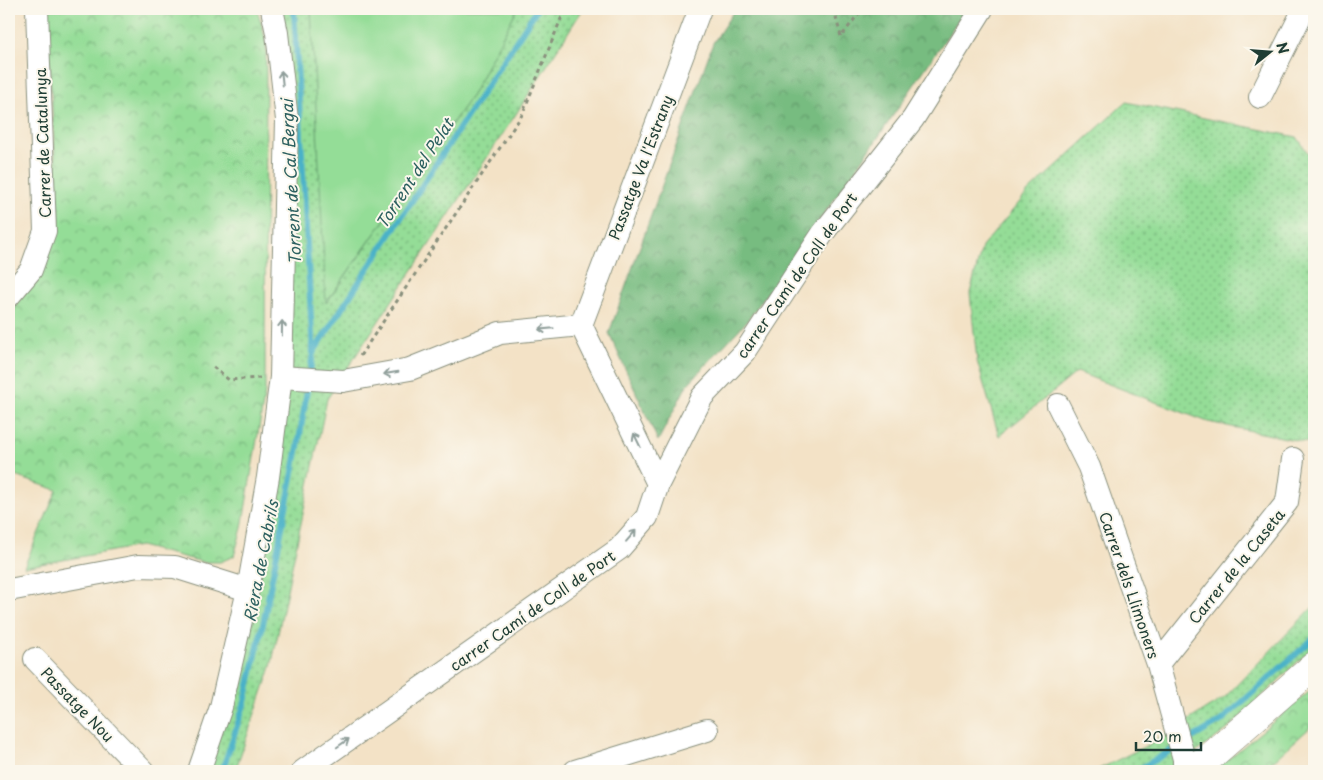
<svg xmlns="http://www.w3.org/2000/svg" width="1323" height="780" font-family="'Playpen Sans',sans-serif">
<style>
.grass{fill:url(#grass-dots);stroke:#5a8d66}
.forest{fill:url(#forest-crowns);stroke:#4b7c5a}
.park{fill:url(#park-crowns);stroke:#5a8d66}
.pitch{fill:#94dd97;stroke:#5a8d66}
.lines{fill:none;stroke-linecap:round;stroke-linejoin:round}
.stream{stroke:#4ab1c8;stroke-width:6}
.minor-casing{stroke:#89907d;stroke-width:24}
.tertiary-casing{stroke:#89907d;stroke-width:29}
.path{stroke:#89907d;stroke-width:3;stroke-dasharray:4 4;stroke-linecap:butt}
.minor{stroke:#fff;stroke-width:22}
.tertiary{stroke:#fff;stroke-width:28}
.oneway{stroke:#8f9e9a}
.labels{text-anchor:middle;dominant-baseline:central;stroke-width:4;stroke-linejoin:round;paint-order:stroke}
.street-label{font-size:15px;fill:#1f3d34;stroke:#fbf7ec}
.water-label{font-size:16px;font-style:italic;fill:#2c6060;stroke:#fbf7ec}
</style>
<defs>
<pattern id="grass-dots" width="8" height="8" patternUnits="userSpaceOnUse" patternTransform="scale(1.25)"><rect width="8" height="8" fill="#94dd97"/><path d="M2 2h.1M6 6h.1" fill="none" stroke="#78b47c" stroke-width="1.8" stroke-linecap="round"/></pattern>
<pattern id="forest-crowns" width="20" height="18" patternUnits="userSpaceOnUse" patternTransform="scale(1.25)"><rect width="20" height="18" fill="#77bc80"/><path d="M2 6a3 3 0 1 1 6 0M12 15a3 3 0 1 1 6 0" fill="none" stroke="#619a6a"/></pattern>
<pattern id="park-crowns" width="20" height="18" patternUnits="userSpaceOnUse" patternTransform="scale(1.25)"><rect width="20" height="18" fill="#94dd97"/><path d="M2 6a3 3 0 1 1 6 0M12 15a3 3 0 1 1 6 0" fill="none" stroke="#78b47c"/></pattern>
</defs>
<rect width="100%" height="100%" fill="#fbf7ec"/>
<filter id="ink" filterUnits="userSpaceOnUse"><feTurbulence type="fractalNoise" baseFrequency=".02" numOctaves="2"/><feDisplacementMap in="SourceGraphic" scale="10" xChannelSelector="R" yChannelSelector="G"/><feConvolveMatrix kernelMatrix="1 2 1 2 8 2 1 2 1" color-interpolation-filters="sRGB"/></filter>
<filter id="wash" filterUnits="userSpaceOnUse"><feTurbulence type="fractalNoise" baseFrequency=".0096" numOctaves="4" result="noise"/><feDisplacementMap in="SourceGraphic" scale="20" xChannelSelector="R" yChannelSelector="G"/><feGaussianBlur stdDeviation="1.12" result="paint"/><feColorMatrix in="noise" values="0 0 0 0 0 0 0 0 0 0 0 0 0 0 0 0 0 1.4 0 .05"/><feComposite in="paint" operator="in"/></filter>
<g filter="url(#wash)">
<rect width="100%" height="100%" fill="#f3e2c6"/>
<!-- grass -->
<path class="grass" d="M281,9H311L327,302L472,95L517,9H583L516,114L327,399L271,667L235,771H209L286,391Z
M1126,102L1297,137L1314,162V431L1310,443L1208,422L1077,372L999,436L977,361L970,293L982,247L1028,192Z
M1314,606V646L1228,729L1171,770L1095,771L1150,744L1224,698Z"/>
<!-- forest -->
<path class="forest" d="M735,9H966L866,155L748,320L687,385L658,441L609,333L713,43Z"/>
<!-- park -->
<path class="park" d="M46,9H257L266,41L265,392L242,528L234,556L220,562H203L140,546L24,567L57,490L9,474V313L41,273L59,219Z
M1314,688V724L1262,771H1214Z"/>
<!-- pitch -->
<path class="pitch" d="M311,9H517L472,95L326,303Z"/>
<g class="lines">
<!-- stream -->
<path class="stream" d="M313,353L537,9
M222,771L245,702L263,624L298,447L313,353L294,9
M1136,771L1221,721L1314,638"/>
</g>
</g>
<g filter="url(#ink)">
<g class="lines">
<defs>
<path id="minor" d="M1260,97L1304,9
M9,296L31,270L45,231L37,9
M581,325L700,9
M281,377L343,381L410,369L500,333L581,325L658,484
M1058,405L1089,467L1158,664L1184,759V771
M9,590L138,566L175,567L248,590
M35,659L143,771
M1158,664L1287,502L1293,459
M199,771L221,707L248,590L268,477L281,377L287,120L277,33L272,9
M303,771L619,549L647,517L658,484L702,397L745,352L823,233L913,119L982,9
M575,771L707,730"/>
<path id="tertiary" d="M1187,771L1210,757L1314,666"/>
</defs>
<!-- minor casing -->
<use href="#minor" class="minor-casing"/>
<!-- tertiary casing -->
<use href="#tertiary" class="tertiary-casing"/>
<!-- path -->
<path class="path" d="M834,9L841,37L862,9
M360,356L522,115L565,9
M213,367L229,380L260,378"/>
<!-- minor -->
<use href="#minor" class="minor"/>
<!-- tertiary -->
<use href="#tertiary" class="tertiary"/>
</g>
<!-- one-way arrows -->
<defs><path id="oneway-shaft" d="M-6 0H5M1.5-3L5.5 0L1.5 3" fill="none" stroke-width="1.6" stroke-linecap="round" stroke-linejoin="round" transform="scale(1.25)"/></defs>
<g class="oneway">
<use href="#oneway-shaft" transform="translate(282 78) rotate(-96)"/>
<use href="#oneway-shaft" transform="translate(282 328) rotate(-89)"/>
<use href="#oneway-shaft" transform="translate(546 329) rotate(175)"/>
<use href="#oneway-shaft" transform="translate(391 373) rotate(170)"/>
<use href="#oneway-shaft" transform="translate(637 440) rotate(-116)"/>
<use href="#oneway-shaft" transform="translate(631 536) rotate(-49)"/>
<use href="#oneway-shaft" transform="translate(343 743) rotate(-35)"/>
</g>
</g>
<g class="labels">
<!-- street labels -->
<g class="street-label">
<text transform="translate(42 143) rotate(-92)">Carrer de Catalunya</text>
<text transform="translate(640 167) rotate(-69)">Passatge Va l'Estrany</text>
<text transform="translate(796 275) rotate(-55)">carrer Camí de Coll de Port</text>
<text transform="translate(1236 566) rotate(-51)">Carrer de la Caseta</text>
<text transform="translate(1130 585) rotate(71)">Carrer dels Llimoners</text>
<text transform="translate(532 610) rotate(-35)">carrer Camí de Coll de Port</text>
<text transform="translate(78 704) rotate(46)">Passatge Nou</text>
</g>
<!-- water labels -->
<g class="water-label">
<text transform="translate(414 173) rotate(-57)">Torrent del Pelat</text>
<text transform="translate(290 182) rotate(-93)">Torrent de Cal Bergai</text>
<text transform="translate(260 561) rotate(-79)">Riera de Cabrils</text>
</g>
</g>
<!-- margin -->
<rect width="1323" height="780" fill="none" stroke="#fbf7ec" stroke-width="30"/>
<!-- north arrow -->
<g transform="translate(1270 52) rotate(73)" stroke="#fbf7ec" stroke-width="4" paint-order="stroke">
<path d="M0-4L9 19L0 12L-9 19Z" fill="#1f3d34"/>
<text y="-8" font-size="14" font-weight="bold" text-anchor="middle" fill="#1f3d34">N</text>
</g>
<!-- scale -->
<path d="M1136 742v8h65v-8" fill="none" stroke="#1f3d34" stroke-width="2.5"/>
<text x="1143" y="742" font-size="15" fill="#1f3d34" stroke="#fbf7ec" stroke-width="4" paint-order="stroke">20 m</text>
</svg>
